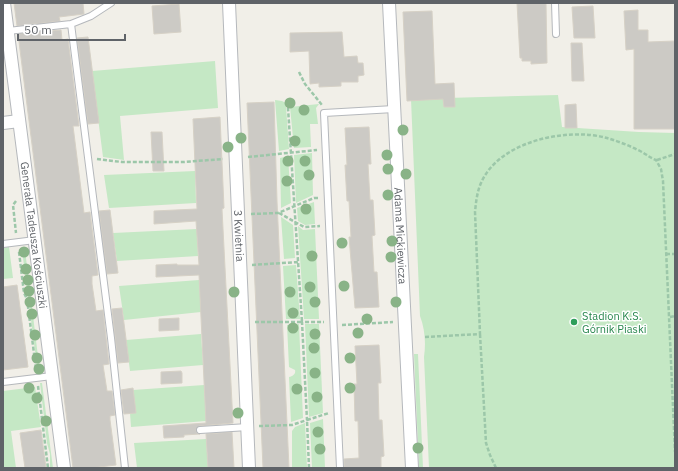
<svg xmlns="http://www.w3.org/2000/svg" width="678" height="471" font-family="'IBM Plex Sans',sans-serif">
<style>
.green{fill:#c5e8c5}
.building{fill:#cccac5;stroke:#d6d1c6}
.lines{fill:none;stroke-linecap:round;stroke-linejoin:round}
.service-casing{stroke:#b5b8bc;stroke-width:8}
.minor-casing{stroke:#b5b8bc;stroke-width:14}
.path{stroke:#9cc7a9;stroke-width:2.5;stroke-dasharray:4 2;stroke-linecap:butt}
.service{stroke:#fff;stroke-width:6}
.minor{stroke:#fff;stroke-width:12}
.tree{fill:#89b387}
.leisure-dot{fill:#2e9e5b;stroke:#fff;stroke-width:1.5}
.labels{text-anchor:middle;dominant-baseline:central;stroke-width:3;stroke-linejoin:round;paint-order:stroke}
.street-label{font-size:11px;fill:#5f6368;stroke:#fff}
.leisure-label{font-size:11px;fill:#27864d;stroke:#fff;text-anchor:start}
</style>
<rect width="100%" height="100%" fill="#f1efe8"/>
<!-- green -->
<path class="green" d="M215,61L218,108L120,116L124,160L103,157L92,71Z
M558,95L562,127L639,132L675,133V468H429L424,357C426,343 425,329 420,316L411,99Z
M275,100L282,101L286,103V106L289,149L279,151Z
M319,104L316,108L318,124H310L311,147L294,148L290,107Z
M312,153L313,195L296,203L294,155Z
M288,156L291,203L281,208L280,158Z
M195,171L196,203L109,208L104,175Z
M314,202L315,224L305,225L298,221L297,208Z
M281,217L293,225L295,258L284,259Z
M298,226L303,230L315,229L319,319H304Z
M197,229L198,256L117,261L113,233Z
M9,247L13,278L3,279V248Z
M22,250H25L40,373L38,374Z
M296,265L300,319H286L283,266Z
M199,280L201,312L124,320L119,286Z
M299,324L303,418L291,422L289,377C293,376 296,374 295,370L289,367L287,325Z
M305,324H319L323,413L309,417Z
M201,334L203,365L130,371L126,340Z
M414,354H418L423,468H419Z
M40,383H42L53,468H50V454L47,443Z
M204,385L206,421L131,427L130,413L133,390Z
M35,387L41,427L11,431L16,468H3V391Z
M323,419L325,468H312L310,423Z
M305,423L307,468H292V431L295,427Z
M206,439L208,468H137L134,443Z"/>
<!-- building -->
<path class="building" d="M14,3H83L84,14L59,17L60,21L17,26Z
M517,3H546L547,63L531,64V61H522V58H520Z
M179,4L181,32L154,34L152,6Z
M593,6L595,38H574L572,7Z
M638,10V30H648V42L675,41V129H634V49L626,50L624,11Z
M432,11L435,84L454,83L455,107H444L443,99L407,101L403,12Z
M61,30L62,40L68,39L79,126H73L84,213L90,212L98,275L92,276V284L96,311L103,310L109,364L103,365L107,391H112L115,415L110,416V420L116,465L91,468H73L18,34Z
M342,32L344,57L357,56L358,63H363L364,75L358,76V82H341V86L319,87V83L310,84L309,51L290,52V33Z
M88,37L99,123L88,124L77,38Z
M571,43H582L584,81H572Z
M274,102L277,201L289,468H263L247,103Z
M576,104L577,128H565V105Z
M220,117L224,208L222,209L233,423L199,426L196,430L197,433L200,434L184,435V437L164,438L163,426L206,423L199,275L156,277V265L177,264V265H199L196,221L154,224V211L197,209L193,119Z
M369,127L371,164H368L370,200H373L375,235L372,236L374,272H377L379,307L355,308L349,237H351L349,201H347L345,165H347L345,128Z
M151,132H162L164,171H153Z
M110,210L118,273L107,274L99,211Z
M17,285L28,367L3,370V287Z
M122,308L129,362L118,363L112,309Z
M179,318V330L159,331V319Z
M379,345L381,383H378L379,420H382L384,456L381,457V468H344V459L359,458L358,421H355L354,384H357L355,346Z
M181,371L182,373V383L161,384V372Z
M133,388L136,413L124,414L121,390Z
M41,430L46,468H25L20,433Z
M232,432L234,468H208L206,434Z"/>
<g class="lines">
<defs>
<path id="service" d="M555,3L556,34
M71,24L91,16L111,3
M8,31L71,24L111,338L125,468
M3,244L35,240
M3,382L52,376
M200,430L248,427
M340,468L324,113L394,109"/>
<g id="minor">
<path id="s1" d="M4,3L64,468"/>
<path id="s2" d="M229,3L249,468"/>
<path id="s3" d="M389,3L412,468"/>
<path d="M3,123L19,121"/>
</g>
</defs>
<!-- service casing -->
<use href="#service" class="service-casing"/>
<!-- minor casing -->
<use href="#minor" class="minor-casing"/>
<!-- path -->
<path class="path" d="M299,72L305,84L322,105
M248,157L317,150
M97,159L122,162H184L223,159
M657,160L675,154
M16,201L13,205L16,233
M279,213L304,227L320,226
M251,214L278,213L314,198H319
M19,252L24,293L27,299L36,369
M666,254H675
M252,265L298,262
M670,317L675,316
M255,322H302L288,108
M342,325L393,322
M480,334L486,443L490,455L496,468
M425,337L480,334L475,212C476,202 477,192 481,183C499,141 567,127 607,138C617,141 628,145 638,150C645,153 648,157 656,160L661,169L663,181L675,452
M38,386L48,468
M259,426L292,425L307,420L302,322H324
M309,468L307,420L329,413"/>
<!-- service -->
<use href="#service" class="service"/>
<!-- minor -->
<use href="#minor" class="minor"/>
</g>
<!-- trees -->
<g class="tree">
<circle cx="290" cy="103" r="5.5"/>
<circle cx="304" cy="110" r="5.5"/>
<circle cx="403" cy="130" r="5.5"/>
<circle cx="241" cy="138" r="5.5"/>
<circle cx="295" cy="141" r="5.5"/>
<circle cx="228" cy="147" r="5.5"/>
<circle cx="387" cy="155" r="5.5"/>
<circle cx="288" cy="161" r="5.5"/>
<circle cx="305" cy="161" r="5.5"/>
<circle cx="388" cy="169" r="5.5"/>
<circle cx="406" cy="174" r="5.5"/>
<circle cx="309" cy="175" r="5.5"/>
<circle cx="287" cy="181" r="5.5"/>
<circle cx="388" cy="195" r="5.5"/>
<circle cx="306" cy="209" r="5.5"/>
<circle cx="392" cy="241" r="5.5"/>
<circle cx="342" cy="243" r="5.5"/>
<circle cx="24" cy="252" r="5.5"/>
<circle cx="312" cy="256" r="5.5"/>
<circle cx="391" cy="257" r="5.5"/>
<circle cx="26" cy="269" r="5.5"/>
<circle cx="28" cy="280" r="5.5"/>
<circle cx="344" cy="286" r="5.5"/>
<circle cx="310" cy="287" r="5.5"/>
<circle cx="29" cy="291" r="5.5"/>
<circle cx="234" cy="292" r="5.5"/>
<circle cx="290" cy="292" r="5.5"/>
<circle cx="30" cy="302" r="5.5"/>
<circle cx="315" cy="302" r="5.5"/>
<circle cx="396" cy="302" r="5.5"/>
<circle cx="293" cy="313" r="5.5"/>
<circle cx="32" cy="314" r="5.5"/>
<circle cx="367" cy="319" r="5.5"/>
<circle cx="293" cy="328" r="5.5"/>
<circle cx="358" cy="333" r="5.5"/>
<circle cx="315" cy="334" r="5.5"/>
<circle cx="35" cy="335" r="5.5"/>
<circle cx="314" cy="348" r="5.5"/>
<circle cx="37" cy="358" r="5.5"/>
<circle cx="350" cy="358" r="5.5"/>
<circle cx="39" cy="369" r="5.5"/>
<circle cx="315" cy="373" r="5.5"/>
<circle cx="29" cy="388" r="5.5"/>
<circle cx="350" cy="388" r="5.5"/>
<circle cx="297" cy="389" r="5.5"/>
<circle cx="317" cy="397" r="5.5"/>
<circle cx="37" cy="398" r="5.5"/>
<circle cx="238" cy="413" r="5.5"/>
<circle cx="46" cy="421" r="5.5"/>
<circle cx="318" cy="432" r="5.5"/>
<circle cx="418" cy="448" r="5.5"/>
<circle cx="320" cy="449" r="5.5"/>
</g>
<!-- markers -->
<circle class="leisure-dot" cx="574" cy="322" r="4"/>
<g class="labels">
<!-- street labels -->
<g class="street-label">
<text stroke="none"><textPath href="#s1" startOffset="234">Generała Tadeusza Kościuszki</textPath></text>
<text stroke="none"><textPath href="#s2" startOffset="233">3 Kwietnia</textPath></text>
<text stroke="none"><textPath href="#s3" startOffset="233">Adama Mickiewicza</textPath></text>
</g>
<!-- leisure labels -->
<g class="leisure-label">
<text x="582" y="316">Stadion K.S.<tspan x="582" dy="13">Górnik Piaski</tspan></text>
</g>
</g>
<!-- border -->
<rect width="678" height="471" fill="none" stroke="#5f6368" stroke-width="8"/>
<!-- scale -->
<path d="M18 34v6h107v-6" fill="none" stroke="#5f6368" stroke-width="2"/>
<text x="24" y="34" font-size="12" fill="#5f6368" stroke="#ffffff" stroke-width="3" paint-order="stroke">50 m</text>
</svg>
